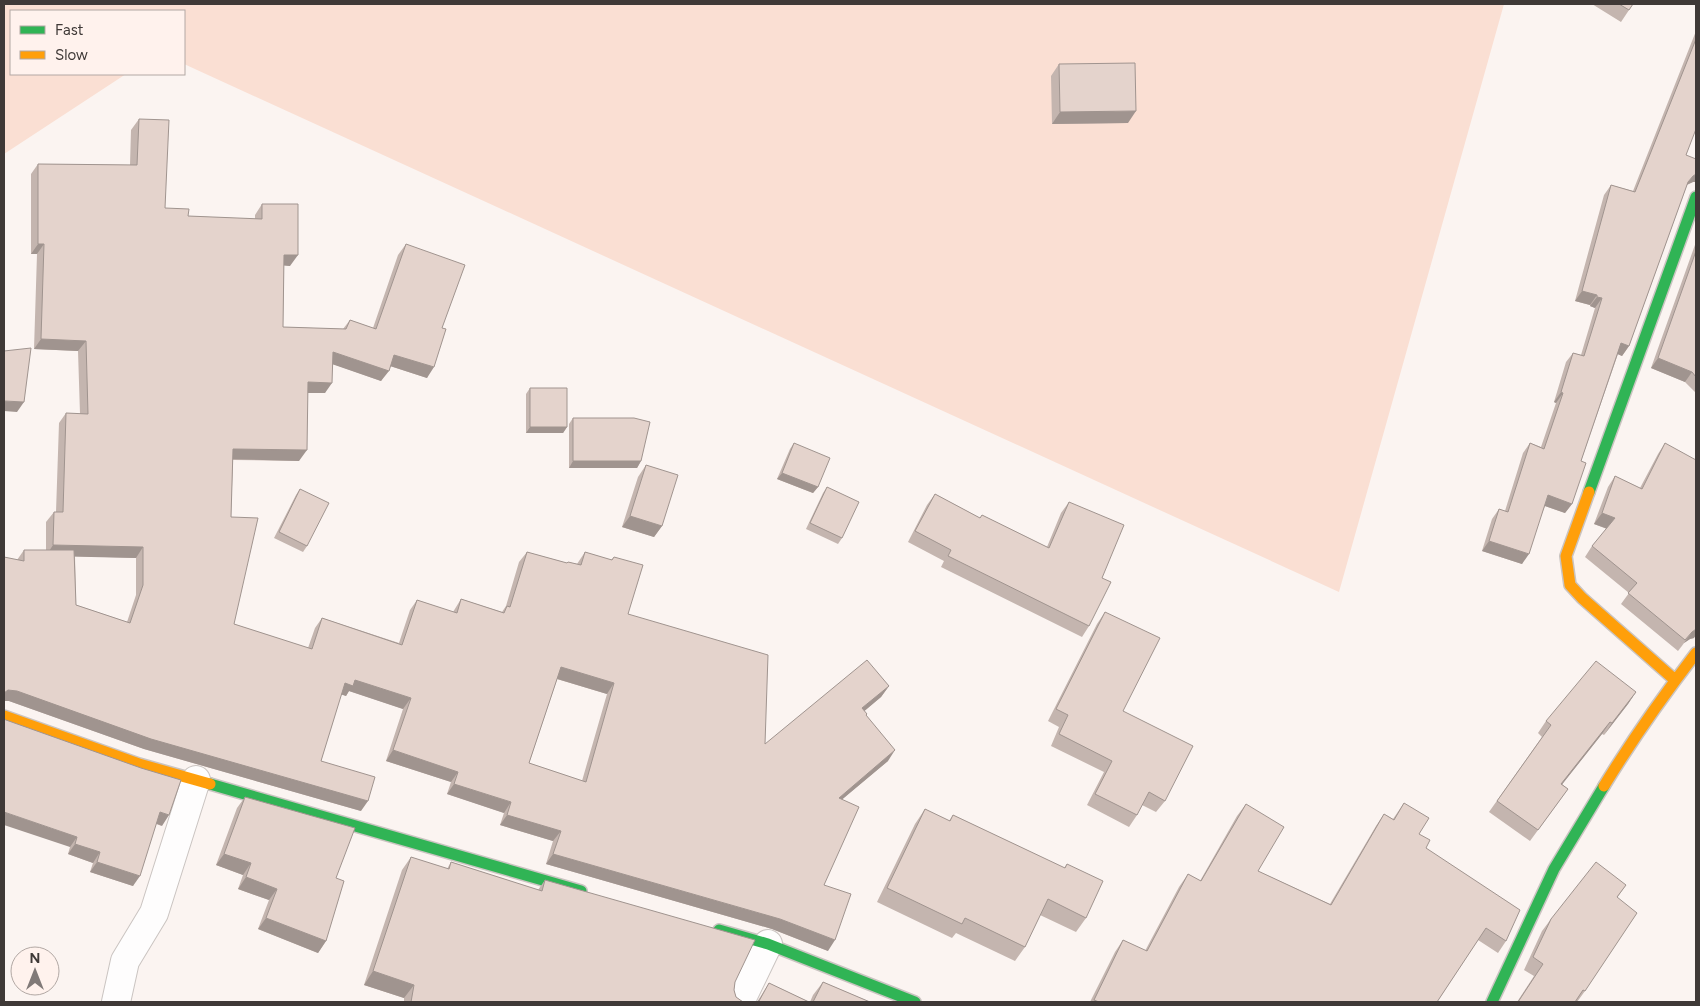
<svg xmlns="http://www.w3.org/2000/svg" width="1700" height="1006" font-family="Figtree,sans-serif">
<style>
.green{fill:#fadfd3}
.lines{fill:none;stroke-linecap:round;stroke-linejoin:round}
.street-casing{stroke:#cac4c1;stroke-width:30}
.fast-casing{stroke:#cac4c1;stroke-width:14}
.slow-casing{stroke:#cac4c1;stroke-width:14}
.street{stroke:#fefdfd;stroke-width:28}
.fast{stroke:#30b455;stroke-width:11}
.slow{stroke:#ff9f0a;stroke-width:11}
.wall{fill:#c4b5af;fill-rule:evenodd}
.shaded-wall{fill:#a0948f}
.building{fill:#e4d3cc;stroke:#a0948f;fill-rule:evenodd}
</style>
<rect width="100%" height="100%" fill="#fbf4f1"/>
<!-- green -->
<path class="green" d="M4,4H1504L1339,592L184,64V11H11V74H126L4,154Z"/>
<g class="lines">
<defs>
<path id="street" d="M116,1002L125,961L154,913L196,780
M740,1002L768,944"/>
<path id="fast" d="M1589,492L1696,197
M210,784L581,891
M719,930L768,944L915,1002
M1492,1002L1554,869L1604,786"/>
<path id="slow" d="M1589,492L1566,556L1570,585L1582,598L1675,680
M4,716L139,764L210,784
M1604,786C1632,740 1663,696 1696,653"/>
</defs>
<!-- street casing -->
<use href="#street" class="street-casing"/>
<!-- fast casing -->
<use href="#fast" class="fast-casing"/>
<!-- slow casing -->
<use href="#slow" class="slow-casing"/>
<!-- street -->
<use href="#street" class="street"/>
<!-- fast -->
<use href="#fast" class="fast"/>
<!-- slow -->
<use href="#slow" class="slow"/>
</g>
<!-- wall -->
<path class="wall" d="M1592,4H1633L1621,22Z
M1696,31V112L1686,155L1693,182L1687,185L1629,346L1622,356L1618,354L1581,461L1572,504L1565,513L1545,506L1522,564L1482,551L1492,519L1499,509L1505,511L1523,453L1530,443L1541,447L1556,403L1554,402L1566,362L1573,353L1581,355L1595,308L1590,306V305L1575,301L1604,195L1611,185L1633,191Z
M1059,64L1128,123L1052,124L1051,76Z
M139,119L165,208L188,216L255,219V215L262,204L290,266L284,265L283,327L343,329L350,320L373,328L398,255L406,244L442,328L427,378L390,366L381,381L333,364L325,393H308L299,461L233,460L231,517L234,624L308,648L315,628L322,618L399,643L410,610L417,600L453,612L461,599L502,612L506,606L519,562L527,552L567,563L568,562L577,564L585,552L611,560L614,557L628,614L765,744L889,686L881,697L864,711L866,716L888,761L842,799L824,885L828,951L772,929L546,864L553,841L500,825L504,813L447,794L451,782L386,761L403,709L349,691L346,696L341,694L321,761L361,811L144,749L9,701H4V557L17,560L24,550H46V522L54,512H56L59,423L66,413L80,414L78,351L34,349L37,254H31V174L38,164L130,165L131,130ZM75,556L136,558V595L127,622L76,605ZM557,679L607,694L582,781L529,763Z
M1696,242V393L1685,382L1651,368Z
M530,388L567,427L563,433H526V394Z
M573,418L641,461L637,468H569V424Z
M794,443L818,487L813,493L777,479L790,449Z
M1665,443L1694,638L1690,639L1684,643L1678,651L1621,604L1629,593L1585,557L1592,546L1607,529L1594,524L1608,487L1615,476L1640,488L1658,454Z
M646,465L662,526L654,537L622,527L638,477Z
M827,487L842,538L838,544L806,529L823,493Z
M300,489L307,546L303,552L274,538L296,495Z
M935,494L980,518L982,515L1047,547L1061,513L1069,502L1102,578L1089,626L1082,637L941,567L944,561L908,542L927,505Z
M1105,612L1123,711L1165,801L1156,812L1142,805L1137,815L1129,827L1087,805L1104,772L1051,746L1059,727L1048,721L1097,624Z
M1636,692L1628,704L1604,735L1602,734L1562,784L1568,789L1530,841L1489,812L1542,737L1538,733L1546,721Z
M4,719L162,826L156,824L133,886L90,872L93,863L68,854L70,847Z
M245,797L336,878L326,941L318,953L258,929L269,900L238,889L243,875L216,865L237,808Z
M1404,803L1426,848L1506,941L1498,953L1478,940L1437,1002H1090L1115,952L1123,940L1145,951L1179,887L1188,874L1200,881L1237,816L1246,804L1258,871L1330,904L1376,826L1384,814L1393,819Z
M925,809L949,821L953,815L1064,868L1067,864L1086,918L1076,932L1040,915L1025,947L1015,961L956,933L952,938L877,902L915,824Z
M411,857L447,869L451,862L538,890L545,880L735,982L734,990L736,997L743,1002H404V998L364,985L402,870Z
M1626,885L1617,898L1585,991L1577,1002H1517L1534,976L1524,970L1542,931L1551,919Z
M823,982L870,1002H810L813,995Z
M769,983L809,1002H757Z"/>
<!-- shaded-wall -->
<path class="shaded-wall" d="M1136,111L1128,123L1052,124L1060,112Z
M1696,174V182H1693L1686,185L1693,176Z
M38,244H44L37,254H31Z
M284,255H298L290,266L277,265Z
M1582,291L1597,295L1590,305L1575,301Z
M1597,297L1602,298L1595,308L1590,306Z
M41,339L86,341L78,351L34,349Z
M1621,343L1629,346L1622,356L1615,353Z
M333,352L389,371L381,381L326,362Z
M394,355L434,367L427,378L387,365Z
M1658,358L1692,372L1685,382L1651,368Z
M308,382L332,383L325,393H301Z
M1561,392L1563,393L1556,403L1554,402Z
M4,401L24,402L17,412L4,411Z
M530,427H567L563,433H526Z
M233,449L307,450L299,461L226,459Z
M573,461H641L637,468H569Z
M782,473L818,487L813,493L777,479Z
M1548,495L1572,504L1565,513L1542,505Z
M1602,513L1615,518L1608,529L1594,524Z
M630,516L662,526L654,537L622,527Z
M1489,541L1529,554L1522,564L1482,551Z
M53,545L143,547L136,558L46,556Z
M1696,629V635L1694,638L1690,639L1684,643L1678,651L1692,632Z
M561,667L614,683L607,694L554,678Z
M355,680L411,698L403,709L349,691L346,696L337,693L345,683Z
M889,686L881,697L855,719L862,708Z
M8,690L17,691L368,801L361,811L144,749L9,701H4V693Z
M1636,692L1628,704L1604,735L1612,723Z
M1610,722L1602,734L1553,796L1561,784Z
M393,750L458,772L451,782L386,761Z
M895,750L888,761L832,808L839,798Z
M454,784L511,802L504,813L447,794Z
M4,812L77,837L70,847L4,825Z
M160,812L169,815L162,826L153,822Z
M507,815L561,831L553,841L500,825Z
M75,844L100,852L93,863L68,854Z
M224,854L251,863L243,875L216,865Z
M553,854L780,919L835,940L828,951L772,929L546,864Z
M97,862L140,876L133,886L90,872Z
M246,877L277,889L269,900L238,889Z
M266,918L326,941L318,953L258,929Z
M373,971L414,985L404,998L364,985Z"/>
<!-- building -->
<path class="building" d="M1619,4H1633L1629,10Z
M1696,39V129L1686,155L1696,159V174L1693,176L1688,182L1629,346L1621,343L1581,461L1586,463L1572,504L1548,495L1529,554L1489,541L1499,509L1508,512L1530,443L1544,449L1563,393L1561,392L1573,353L1584,356L1602,298L1597,297V295L1582,291L1611,185L1635,192Z
M1135,63L1136,111L1060,112L1059,64Z
M139,119L169,120L165,208L189,209L188,216L262,219V204H298V255H284L283,327L346,329L350,320L376,329L406,244L465,265L442,328L446,329L434,367L394,355L389,371L333,352L332,383L308,382L307,450L233,449L231,517L258,518L234,624L312,649L322,618L402,645L417,600L457,613L461,599L504,613L507,606L510,607L527,552L567,563L568,562L581,565L585,552L612,560L614,557L643,565L628,614L768,655L765,744L867,660L889,686L862,708L867,714L866,715L895,750L839,798L859,807L824,885L851,894L835,940L780,919L553,854L561,831L507,815L511,802L454,784L458,772L393,750L411,698L355,680L353,686L345,683L321,761L375,777L368,801L151,739L17,691L8,690L4,693V557L24,561V550H74L76,605L130,623L143,585V547L53,545L54,512H63L66,413L88,414L86,341L41,339L44,244H38V164L137,165ZM561,667L614,683L586,782L529,763Z
M1696,251V377L1692,372L1658,358Z
M31,348L24,402L4,401V351Z
M530,388H567V427H530Z
M573,418H634L650,422L641,461H573Z
M794,443L830,458L818,487L782,473Z
M1665,443L1696,460V629L1692,632L1685,640L1628,593L1637,583L1592,546L1615,518L1602,513L1615,476L1642,489Z
M646,465L678,475L662,526L630,516Z
M827,487L859,502L842,538L810,523Z
M300,489L329,503L307,546L279,532Z
M935,494L980,518L982,515L1049,548L1069,502L1124,525L1102,578L1111,582L1089,626L948,556L951,550L915,531Z
M1105,612L1160,638L1123,711L1193,746L1165,801L1149,792L1137,815L1095,794L1112,761L1059,734L1068,715L1056,709Z
M1596,661L1636,692L1612,723L1610,722L1561,784L1568,789L1538,830L1497,801L1551,725L1546,721Z
M4,719L6,720L141,768L181,780L169,815L160,812L140,876L97,862L100,852L75,844L77,837L4,812Z
M245,797L355,828L336,878L344,881L326,941L266,918L277,889L246,877L251,863L224,854Z
M1404,803L1429,818L1419,834L1430,840L1426,848L1520,910L1506,941L1486,928L1437,1002H1099L1094,1000L1123,940L1147,951L1188,874L1201,881L1246,804L1284,827L1258,871L1331,905L1384,814L1394,820Z
M925,809L950,821L953,815L1065,868L1067,864L1103,881L1086,918L1048,899L1025,947L965,918L962,924L887,888Z
M411,857L449,869L451,862L542,891L545,880L755,940L735,982L734,990L736,997L743,1002H411L414,985L373,971Z
M1596,862L1626,885L1617,897L1637,913L1585,991L1583,990L1575,1002H1518L1543,964L1533,957L1551,919Z
M823,982L870,1002H813Z
M769,983L809,1002H756L759,1001Z"/>
<!-- border -->
<rect width="1700" height="1006" fill="none" stroke="#3f3937" stroke-width="10"/>
<!-- legend -->
<rect x="10" y="10" width="175" height="65" fill="#fff2ed" stroke="#b2a8a4"/>
<rect x="20" y="26" width="25" height="8" fill="#30b455" stroke="#b2a8a4"/>
<text x="55" y="35" font-size="15" fill="#3f3937">Fast</text>
<rect x="20" y="51" width="25" height="8" fill="#ff9f0a" stroke="#b2a8a4"/>
<text x="55" y="60" font-size="15" fill="#3f3937">Slow</text>
<!-- north arrow -->
<g transform="translate(35 971)"><circle r="24" fill="#fff2ed" stroke="#b2a8a4"/>
<path d="M0-4L9 19L0 12L-9 19Z" fill="#817a78"/>
<text y="-8" font-size="14" font-weight="bold" text-anchor="middle" fill="#3f3937">N</text>
</g>
</svg>
